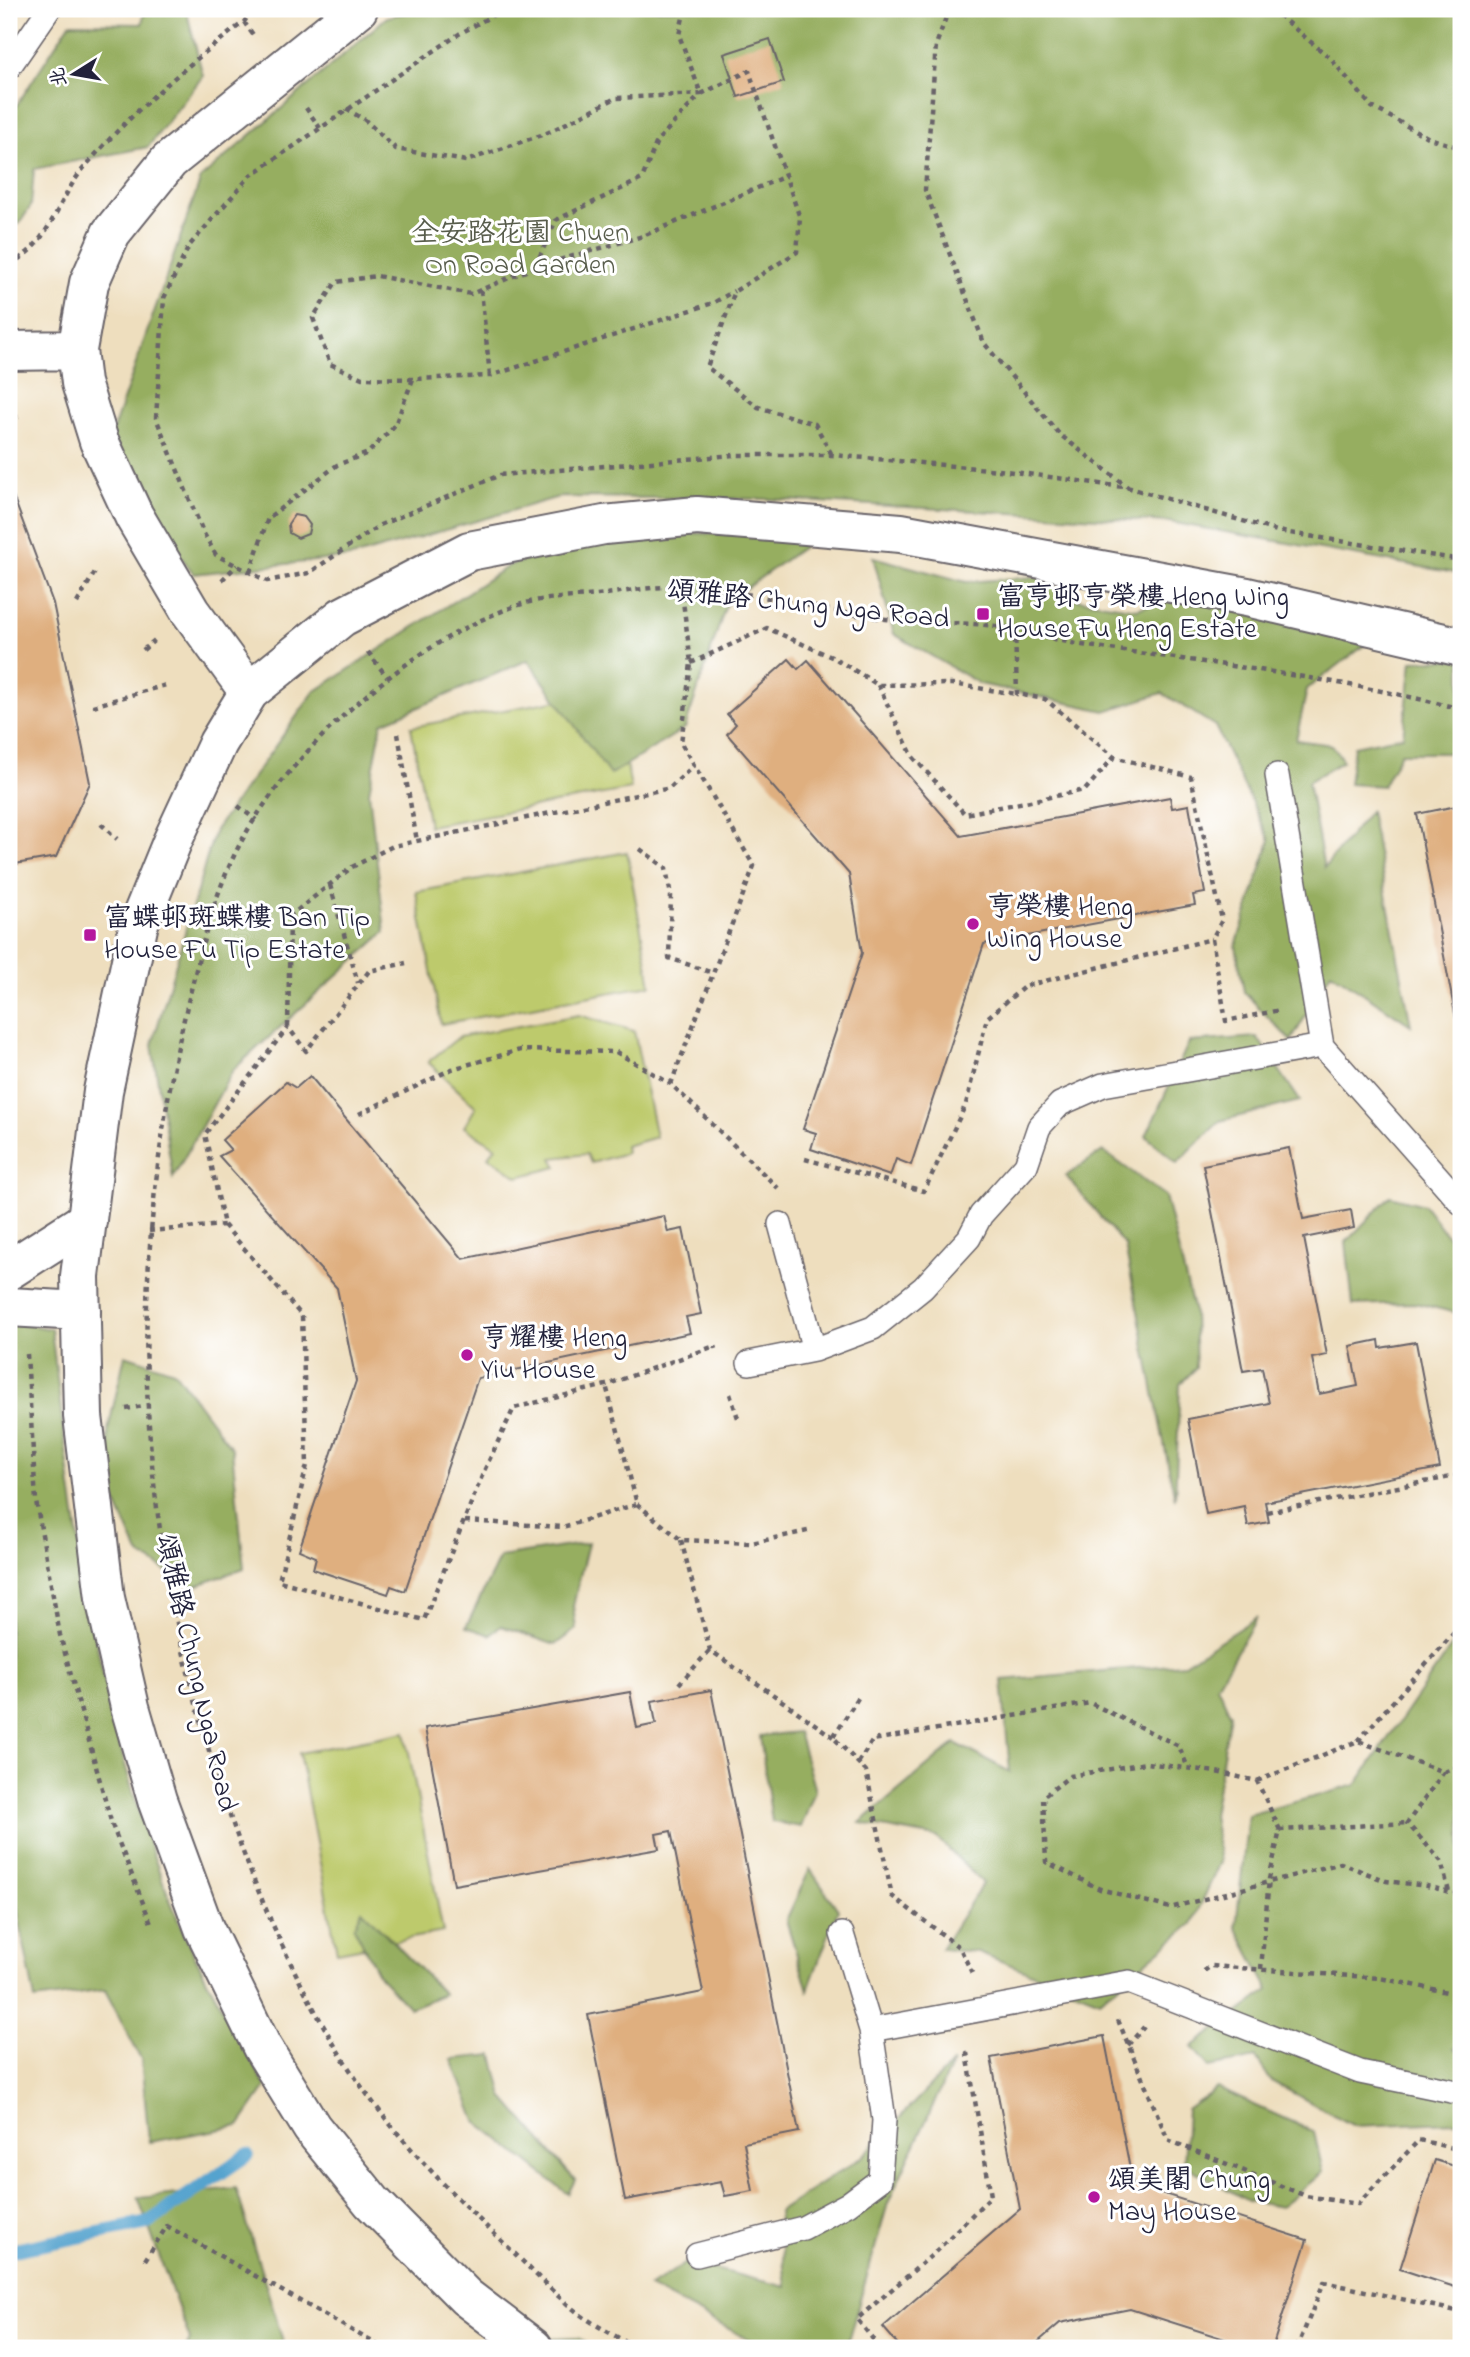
<svg xmlns="http://www.w3.org/2000/svg" width="1470" height="2357" font-family="'Indie Flower','LXGW WenKai TC',sans-serif">
<style>
.green{fill:#bdca6c;stroke:#707654;stroke-width:2}
.forest{fill:#96ae60;stroke:#5c684e;stroke-width:2}
.lines{fill:none;stroke-linecap:round;stroke-linejoin:round}
.stream{stroke:#54a3ce;stroke-width:14}
.building{fill:#dfaf7f}
.lane-casing{stroke:#696469;stroke-width:26}
.street-casing{stroke:#696469;stroke-width:42}
.secondary-casing{stroke:#696469;stroke-width:42}
.path{stroke:#696469;stroke-width:4.5;stroke-dasharray:5 5;stroke-linecap:butt}
.lane{stroke:#fff;stroke-width:23}
.street{stroke:#fff;stroke-width:38}
.secondary{stroke:#fff;stroke-width:38}
.poi-dot{fill:#b5179e;stroke:#fff;stroke-width:2.5}
.labels{text-anchor:middle;dominant-baseline:central;stroke-width:6;stroke-linejoin:round;paint-order:stroke}
.park-label{font-size:28px;fill:#585d4c;stroke:#fff}
.poi-label{font-size:28px;fill:#22223b;stroke:#fff;text-anchor:start}
.street-label{font-size:28px;fill:#22223b;stroke:#fff}
</style>
<rect width="100%" height="100%" fill="#fff"/>
<filter id="ink" filterUnits="userSpaceOnUse"><feTurbulence type="fractalNoise" baseFrequency=".0143" numOctaves="2"/><feDisplacementMap in="SourceGraphic" scale="14" xChannelSelector="R" yChannelSelector="G"/><feConvolveMatrix kernelMatrix="1 2 1 2 8 2 1 2 1" color-interpolation-filters="sRGB"/></filter>
<filter id="wash" filterUnits="userSpaceOnUse"><feTurbulence type="fractalNoise" baseFrequency=".00686" numOctaves="4" result="noise"/><feDisplacementMap in="SourceGraphic" scale="28" xChannelSelector="R" yChannelSelector="G"/><feGaussianBlur stdDeviation="1.57" result="paint"/><feColorMatrix in="noise" values="0 0 0 0 0 0 0 0 0 0 0 0 0 0 0 0 0 1.4 0 .05"/><feComposite in="paint" operator="in"/></filter>
<g filter="url(#wash)">
<rect width="100%" height="100%" fill="#eedebe"/>
<!-- green -->
<path class="green" d="M614,690L631,789L429,826L411,727Z
M627,852L651,985L441,1024L416,892Z
M579,1015L634,1031L656,1137L625,1146L626,1153L591,1163L587,1154L552,1158L557,1167L518,1177L488,1156L496,1147L464,1127L476,1107L428,1062L459,1037Z
M405,1732L443,1932L337,1952L299,1753Z"/>
<!-- forest -->
<path class="forest" d="M145,9H186L203,76L148,147L34,169L31,206L19,224L9,225V117L70,23L142,24Z
M423,9H1461V574L1169,522L767,499L559,497L352,557L194,574L104,455L201,178L387,17Z
M622,533L821,534L727,602L685,728L610,775L528,660L382,723L369,792L385,932L233,1070L173,1178L152,1045L215,830L314,692L510,565Z
M873,557L966,582L1046,576L1062,597L1137,609L1179,595L1365,645L1307,689L1296,740L1332,745L1343,761L1308,782L1324,868L1370,811L1411,1025L1331,972L1291,1041L1244,992L1236,946L1270,840L1215,726L1162,693L1105,711L980,684L894,634Z
M1461,659V753H1401L1383,786L1349,784L1354,746L1403,736L1412,661Z
M1257,1037L1300,1101L1220,1121L1177,1163L1146,1136L1189,1042Z
M1103,1151L1165,1196L1194,1312L1196,1368L1180,1384L1175,1499L1125,1246L1066,1176Z
M1390,1196L1424,1205L1450,1239L1461,1245V1314L1415,1303L1353,1305L1346,1242Z
M9,1321L51,1329C76,1536 101,1750 188,1942C211,1991 240,2039 266,2087L239,2126L149,2142L141,2059L105,1990L35,2000L9,1867Z
M125,1355L174,1371L232,1449L244,1568L193,1587L139,1554L110,1490L108,1430Z
M588,1543L573,1606L576,1629L555,1645L501,1626L490,1635L466,1627L500,1557Z
M1257,1617L1217,1685L1230,1714L1213,1815L1220,1862L1192,1924L1100,2000L978,1952L941,1949L983,1883L936,1837L860,1823L955,1743L1010,1772L1002,1680L1184,1664Z
M1461,1632V2044L1454,2048L1461,2053V2124L1454,2122L1354,2126L1271,2081L1256,2058L1209,2067L1192,2047L1269,1990L1236,1927L1248,1815L1356,1785Z
M798,1732L815,1791L801,1827L772,1822L760,1736Z
M810,1869L838,1910L808,1990L786,1920Z
M362,1910L444,1994L410,2008L379,1976L354,1927Z
M493,2055L503,2097L575,2180L568,2194L476,2121L452,2059Z
M953,2062L888,2203L846,2348H765L649,2287L687,2262L786,2287L778,2212L862,2157Z
M1217,2088L1314,2132L1323,2172L1281,2207L1248,2201L1184,2165L1187,2110Z
M236,2188L285,2348H186L190,2340L138,2198Z
M579,2338L593,2348H491L494,2341Z"/>
<g class="lines">
<!-- stream -->
<path class="stream" d="M9,2251L148,2223L247,2155"/>
</g>
<g id="blocks">
<!-- building -->
<path class="building" d="M770,39L784,82L738,97L724,54Z
M9,485L53,603L90,783L56,857L9,865Z
M294,515L304,517L310,525L308,534L298,538L289,533L288,524Z
M789,659L798,669L808,660L961,836L1170,797L1172,808L1189,805L1205,893L1193,895L1195,905L984,944L911,1165L896,1159L890,1176L811,1149L816,1133L803,1129L862,953L849,874L727,734L736,724L727,714Z
M1461,805V1040H1460L1417,814Z
M310,1076L463,1259L664,1216L668,1232L683,1229L701,1314L686,1317L690,1333L478,1378L405,1591L391,1586L388,1594L313,1569L316,1557L299,1550L356,1381L337,1288L219,1156L231,1150L222,1140L286,1082L296,1088Z
M1289,1148L1303,1219L1351,1210L1354,1228L1304,1238L1327,1355L1312,1358L1319,1394L1358,1386L1350,1346L1379,1340L1380,1348L1416,1342L1440,1468L1265,1502L1269,1522L1248,1526L1244,1506L1206,1514L1188,1419L1269,1403L1262,1368L1243,1371L1203,1165Z
M711,1690L799,2132L744,2143L753,2191L725,2196L721,2182L625,2200L588,2015L703,1992L671,1831L656,1834L659,1849L454,1885L425,1728L630,1692L637,1728L656,1724L652,1701Z
M1104,2036L1133,2184L1307,2240L1272,2348H1253L1130,2309L1060,2323L1031,2348H901L883,2327L1020,2209L991,2058Z
M1435,2160L1461,2168V2289L1400,2269Z"/>
</g>
</g>
<g filter="url(#ink)">
<use href="#blocks" fill-opacity="0" stroke="#696469" stroke-width="2"/>
<g class="lines">
<defs>
<path id="lane" d="M9,67L49,9
M1277,775L1322,1046L1461,1203
M780,1224L814,1350
M749,1363L814,1350L873,1328L923,1288L969,1238L981,1215L1026,1165L1039,1127L1060,1104L1103,1085L1322,1046
M842,1934L871,2030
M697,2255L803,2228L848,2204L880,2180L884,2120L871,2030L1129,1982L1360,2072L1461,2093"/>
<path id="street" d="M9,351L77,350
M249,692L190,611L134,516L99,441L81,383L77,350L89,283L111,233L169,161L358,9
M9,1270L87,1220
M9,1307L81,1311"/>
<path id="secondary" d="M533,2348L466,2297L372,2202L312,2128L262,2047L204,1928L157,1800L130,1707L105,1598L83,1416L80,1276L103,1091L139,923L172,842L218,743L249,692L342,617L469,551L604,525L697,516L901,533L1247,597L1461,647"/>
</defs>
<!-- lane casing -->
<use href="#lane" class="lane-casing"/>
<!-- street casing -->
<use href="#street" class="street-casing"/>
<!-- secondary casing -->
<use href="#secondary" class="secondary-casing"/>
<!-- path -->
<path class="path" d="M504,9L459,34L250,176L189,246L164,298L156,418L203,532L216,555L267,581L309,573L380,525L500,475L734,455H832L999,470L1130,488L1277,531L1461,560
M685,9L679,35L701,94L749,71L800,218L797,252L735,291L707,367L758,407L815,424L832,455
M949,9L936,45L925,190L984,343L1059,434L1129,488
M1271,9L1329,57L1372,107L1429,138L1461,148
M244,22L254,36
M306,108L320,128
M346,109L365,120L396,149L466,161L547,133L616,98L701,94L657,141L642,179L556,220L535,267
M9,264C49,247 57,200 83,169C129,114 187,65 244,22L253,9
M481,290L490,376
M413,379L362,378L330,364L313,318L336,282L377,276L471,294L535,267L643,236L786,176
M9,419L19,417
M250,572L268,518L337,465L368,453L395,425L413,379L490,376L713,303L734,291
M222,580L237,565
M681,586L691,663L681,743L754,866L671,1084L778,1188
M77,603L95,572
M1015,630L1017,694L1045,699L1114,757L1191,777L1222,920L1212,939L1226,1021L1280,1010
M143,650L156,639
M368,652L387,677
M691,663L767,628L836,659L878,685L952,684L1017,694
M878,685L913,757L965,814L1085,790L1114,757
M93,706L166,685
M398,734L417,841
M238,806L256,820
M101,824L117,839
M640,849L666,868L671,896L669,958L713,973
M330,885L358,983
M288,1027L290,916L352,867L393,846L670,788L694,765
M359,1114L452,1069L520,1050L616,1052L671,1084
M805,1159L924,1191L966,1104L987,1018L1025,986L1212,939
M224,1225L302,1316L307,1465L279,1581L424,1620L484,1471L514,1408L606,1385L715,1346L716,1349
M149,1231L224,1225L205,1134L288,1027L306,1051L369,971L406,963
M27,1354L36,1501L60,1635L112,1825L151,1923
M730,1394L739,1421
M126,1409L149,1405
M637,1504L681,1540L752,1543L812,1530
M1267,1512L1461,1475
M465,1521L563,1527L637,1504L606,1385
M681,1540L710,1650L833,1737
M679,1684L710,1650
M858,1698L833,1737L866,1771L892,1896L960,1948L972,1973
M1358,1741L1461,1625
M858,1763L873,1740L1090,1703L1179,1746L1188,1768
M1444,1772L1407,1823L1441,1861L1449,1892
M1257,1781L1358,1741L1444,1772L1461,1766
M1280,1830L1257,1781L1216,1772L1146,1763L1070,1776L1043,1797L1046,1862L1100,1889L1170,1908L1341,1863L1386,1881L1427,1886L1461,1895
M1261,1969L1269,1879L1280,1830L1407,1823
M1204,1971L1211,1966L1380,1978L1461,1995
M1118,2020L1168,2140L1306,2196L1358,2204L1419,2140L1461,2150
M1128,2045L1144,2027
M145,2260L167,2226L383,2348
M636,2348C615,2335 591,2324 572,2308C549,2289 528,2266 507,2246C440,2183 377,2119 331,2039C243,1887 190,1715 162,1542C133,1364 146,1177 188,1002C201,949 214,893 240,844C291,748 416,637 522,604C545,597 573,598 597,595C626,592 657,585 687,587C757,591 825,613 895,620C925,624 956,622 986,625C1021,628 1054,641 1089,646C1214,664 1339,678 1461,709
M880,2348L857,2319L932,2255L991,2196L967,2053L972,2052
M1121,2348H1126
M1297,2348L1324,2282L1461,2312"/>
<!-- lane -->
<use href="#lane" class="lane"/>
<!-- street -->
<use href="#street" class="street"/>
<!-- secondary -->
<use href="#secondary" class="secondary"/>
</g>
</g>
<!-- markers -->
<g class="poi-dot">
<rect x="976" y="607" width="14" height="14" rx="3.5"/>
<circle cx="973" cy="924" r="7"/>
<rect x="83" y="928" width="14" height="14" rx="3.5"/>
<circle cx="467" cy="1355" r="7"/>
<circle cx="1094" cy="2197" r="7"/>
</g>
<g class="labels">
<!-- park labels -->
<g class="park-label">
<text x="520" y="234">全安路花園 Chuen<tspan x="520" dy="32">On Road Garden</tspan></text>
</g>
<!-- poi labels -->
<g class="poi-label">
<text x="997" y="598">富亨邨亨榮樓 Heng Wing<tspan x="997" dy="32">House Fu Heng Estate</tspan></text>
<text x="987" y="908">亨榮樓 Heng<tspan x="987" dy="32">Wing House</tspan></text>
<text x="104" y="919">富蝶邨斑蝶樓 Ban Tip<tspan x="104" dy="32">House Fu Tip Estate</tspan></text>
<text x="481" y="1339">亨耀樓 Heng<tspan x="481" dy="32">Yiu House</tspan></text>
<text x="1108" y="2181">頌美閣 Chung<tspan x="1108" dy="32">May House</tspan></text>
</g>
<!-- street labels -->
<g class="street-label">
<text transform="translate(808 606) rotate(6)">頌雅路 Chung Nga Road</text>
<text transform="translate(195 1673) rotate(77)">頌雅路 Chung Nga Road</text>
</g>
</g>
<!-- margin -->
<rect width="1470" height="2357" fill="none" stroke="#fff" stroke-width="35"/>
<!-- north arrow -->
<g transform="translate(74 74) rotate(259)" stroke="#ffffff" stroke-width="5" paint-order="stroke">
<path d="M0-5L12 26L0 18L-12 26Z" fill="#22223b"/>
<text y="-10" font-size="19" font-weight="bold" text-anchor="middle" fill="#22223b">北</text>
</g>
</svg>
